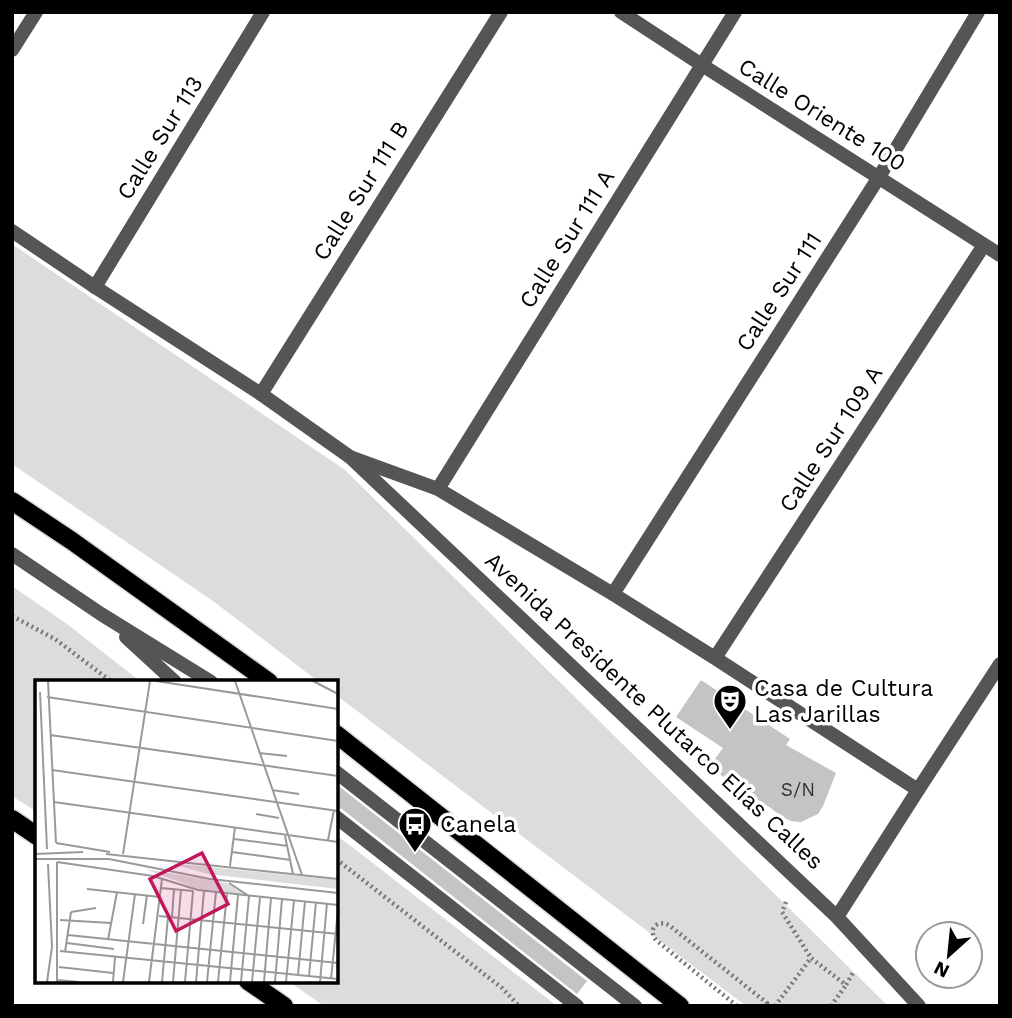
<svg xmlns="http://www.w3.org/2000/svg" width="1012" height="1018" font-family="'Work Sans',sans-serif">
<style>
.green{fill:#dcdcdc}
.building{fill:#c4c4c4}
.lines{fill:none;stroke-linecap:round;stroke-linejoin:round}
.primary-casing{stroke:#dbdbdb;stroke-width:21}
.path{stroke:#777;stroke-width:4.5;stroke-dasharray:2 3.5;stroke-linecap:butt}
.service{stroke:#555;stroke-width:14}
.minor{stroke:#555;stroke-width:14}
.tertiary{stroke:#555;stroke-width:14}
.primary{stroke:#000;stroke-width:18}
.labels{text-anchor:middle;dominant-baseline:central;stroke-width:7;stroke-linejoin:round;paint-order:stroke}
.number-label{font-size:19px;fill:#313131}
.street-label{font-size:23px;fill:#000;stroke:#fff}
.poi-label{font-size:23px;fill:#000;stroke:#fff;text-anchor:start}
.inset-road{fill:none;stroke:#999;stroke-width:2}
.view{fill:#c2185b;fill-opacity:0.15;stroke:#c2185b;stroke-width:3.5}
.inset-edge{fill:none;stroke:#000;stroke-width:3.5}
</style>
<rect width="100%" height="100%" fill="#fff"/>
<!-- green -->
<path class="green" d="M12,244L345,470L888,1006H746L336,695V682H319L213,601L12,464Z
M12,586L67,624L141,682H37V812L12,796Z
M336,835L356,850L557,1006H324L288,981H336Z"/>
<!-- building -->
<path class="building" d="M701,680L790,739L786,745L836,773L823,806L818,814L801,822L791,821L782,817L772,809L709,767L723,748L676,717Z
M336,784L587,981L577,994L342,809L336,808Z"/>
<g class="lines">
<defs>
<path id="primary" d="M12,501L72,541L269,682
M336,734L680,1006
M12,819L37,836
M248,981L284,1006"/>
</defs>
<!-- primary casing -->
<use href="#primary" class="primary-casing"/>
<!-- path -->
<path class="path" d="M12,616L55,639L112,682
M336,859L502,988L519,1006
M786,902L782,912L811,958
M737,1006L657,941C646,930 658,918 670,926L767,1003L765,1006
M775,1006L811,958L846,985L854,971
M831,1006L846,985"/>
<!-- service -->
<path class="service" d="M12,554L101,614L211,682
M126,637L175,682
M336,772L635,1006
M336,817L577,1006"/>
<!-- minor -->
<path class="minor" d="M621,12L702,65L1000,255
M12,50L36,12
M95,287L263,12
M261,394L501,12
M350,457L438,489L613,594L715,658L918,790
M438,489L735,12
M613,594L879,177L978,12
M715,658L984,245"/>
<!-- tertiary -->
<path class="tertiary" d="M12,231L95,287L261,394L350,457L837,917L919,1006
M837,917L918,790L1000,664"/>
<!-- primary -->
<use href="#primary" class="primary"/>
</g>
<!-- icons -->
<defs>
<symbol id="theatre-pin" viewBox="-11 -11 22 30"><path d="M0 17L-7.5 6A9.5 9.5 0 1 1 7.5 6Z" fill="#000" stroke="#fff"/><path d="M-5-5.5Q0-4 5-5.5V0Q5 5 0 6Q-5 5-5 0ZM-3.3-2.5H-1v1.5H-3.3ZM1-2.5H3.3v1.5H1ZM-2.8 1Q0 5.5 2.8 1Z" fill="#fff"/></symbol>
<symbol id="bus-pin" viewBox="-11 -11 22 30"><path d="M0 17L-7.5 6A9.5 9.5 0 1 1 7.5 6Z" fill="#000" stroke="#fff"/><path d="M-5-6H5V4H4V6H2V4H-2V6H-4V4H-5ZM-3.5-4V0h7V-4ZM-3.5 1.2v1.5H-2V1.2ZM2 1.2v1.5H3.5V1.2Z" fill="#fff"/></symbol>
</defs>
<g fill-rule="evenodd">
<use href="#theatre-pin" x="711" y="682" width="38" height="52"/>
<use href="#bus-pin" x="396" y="805" width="38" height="52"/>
</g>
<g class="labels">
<!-- number labels -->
<g class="number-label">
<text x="798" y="789">S/N</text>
</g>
<!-- street labels -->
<g class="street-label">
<text transform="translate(822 115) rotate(32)">Calle Oriente 100</text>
<text transform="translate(160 138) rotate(-58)">Calle Sur 113</text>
<text transform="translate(361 191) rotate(-58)">Calle Sur 111 B</text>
<text transform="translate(567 239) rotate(-58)">Calle Sur 111 A</text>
<text transform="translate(779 292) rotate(-57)">Calle Sur 111</text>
<text transform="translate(831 439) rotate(-57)">Calle Sur 109 A</text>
<text transform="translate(654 711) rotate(43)">Avenida Presidente Plutarco Elías Calles</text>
</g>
<!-- poi labels -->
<g class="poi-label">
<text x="754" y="688">Casa de Cultura<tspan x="754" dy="26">Las Jarillas</tspan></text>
<text x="440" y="824">Canela</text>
</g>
</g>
<!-- overview -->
<g transform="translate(35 680)">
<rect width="303" height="303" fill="#fff"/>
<path d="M134,183L303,200V209L173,194ZM110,189L192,203L210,215L163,209Z" fill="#dcdcdc"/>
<path class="inset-road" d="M13,1L21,163M121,1L303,29M200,1L267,195M278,1L303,14M5,12L12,169M12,17L303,61M15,55L303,96M224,73L252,76M17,90L303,131M237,110L264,114M19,122L303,162M221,134L244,138M250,156L258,194M199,159L253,166M293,160L299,130M21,163L75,172M197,172L256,180M0,174L48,172M71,174L303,199M88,174L115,1M0,179H74L175,199L303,213M22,182L118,196L163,210L303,225M195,186L200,147M194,203L214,216M126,208L158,211M52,209L125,217M36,232L61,228M124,236L303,254M137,237L139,209M25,240L76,243M108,244L112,215M33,255L303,283M73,260L82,212M32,263L79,269M25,271L303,299M30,272L36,232M24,287L78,293M263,295L270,221M274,296L281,222M296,299L303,230M22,300L44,302M12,302L17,267L13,184M22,302V182M78,302L80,277M88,302L100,214M114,302L127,199M127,302L133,237M138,302L146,210M150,302L158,211M161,302L169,211M172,302L181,212M183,302L192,214M195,302L203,215M206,302L214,216M217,302L225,217M229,302L236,218M240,302L247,219M251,302L259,220M285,302L292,223"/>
<path class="view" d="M167,173L193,224L141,251L115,199Z"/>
<rect width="303" height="303" class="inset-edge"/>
</g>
<!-- border -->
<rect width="1012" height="1018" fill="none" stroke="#000000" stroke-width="28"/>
<!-- north arrow -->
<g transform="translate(949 955) rotate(207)"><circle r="33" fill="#ffffff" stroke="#999999" stroke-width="2"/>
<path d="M0-5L12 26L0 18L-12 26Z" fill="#000000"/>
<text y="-10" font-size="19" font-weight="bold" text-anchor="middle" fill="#000000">N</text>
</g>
</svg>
